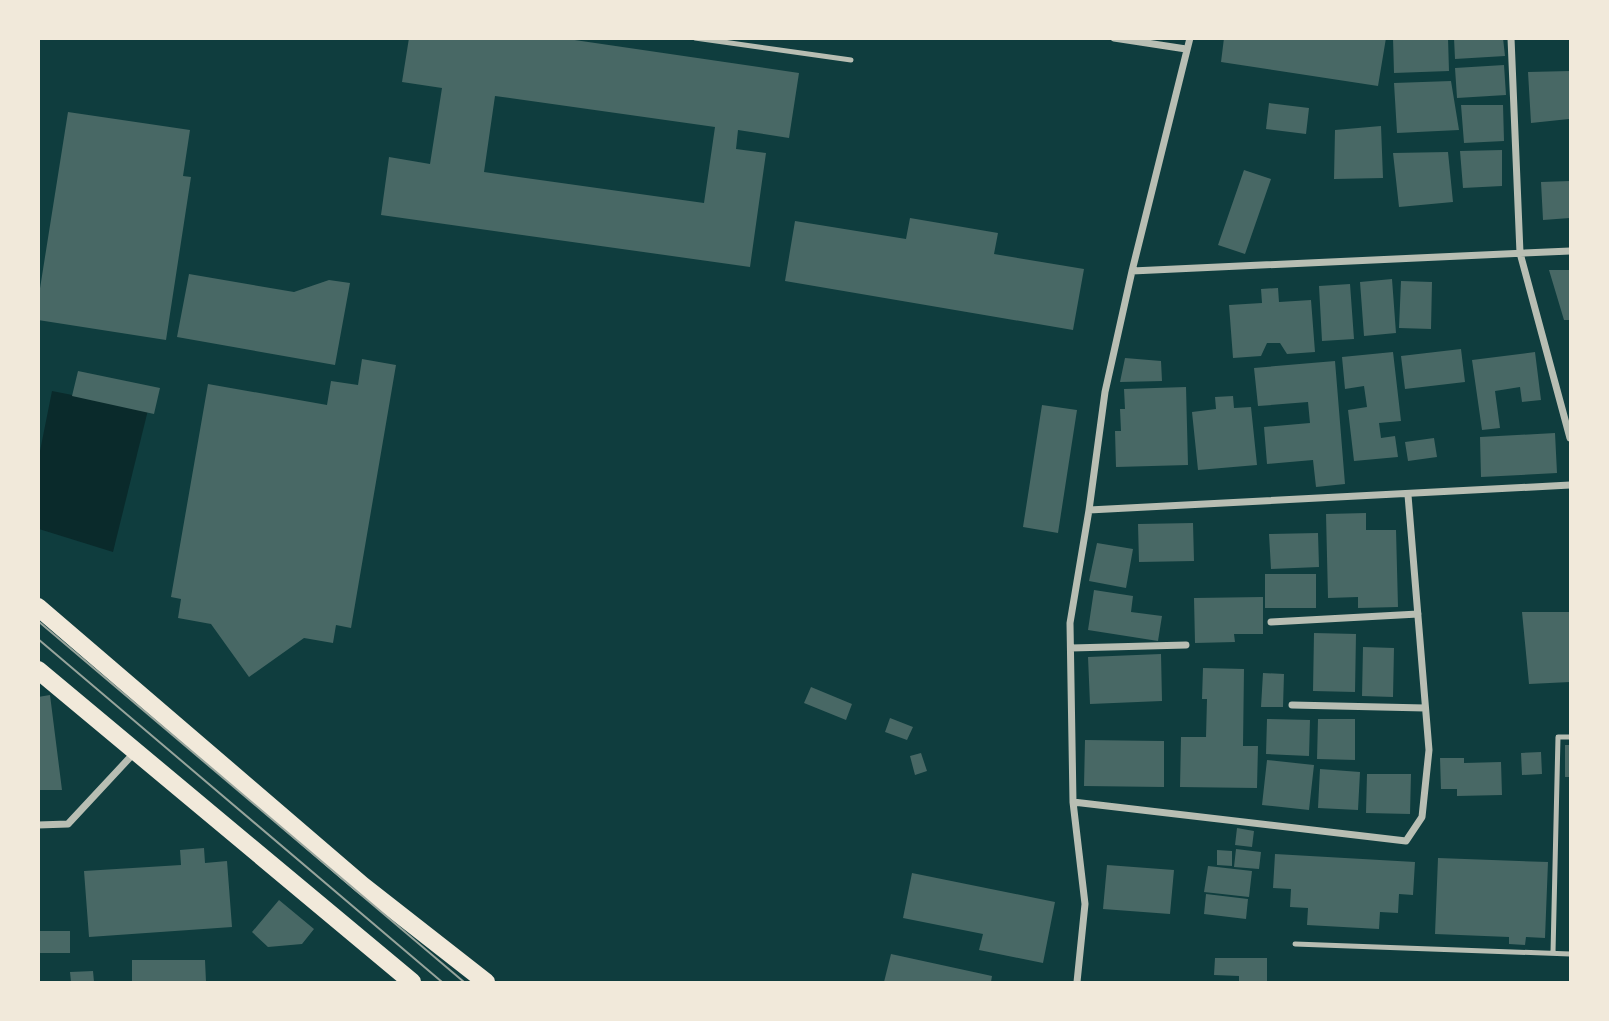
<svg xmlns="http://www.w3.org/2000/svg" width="1609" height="1021" font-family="'Varela Round',sans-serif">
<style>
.water{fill:#0a2a2b}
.building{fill:#486865;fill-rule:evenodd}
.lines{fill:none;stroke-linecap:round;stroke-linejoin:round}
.service{stroke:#b8beb3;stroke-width:5}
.minor{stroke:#b8beb3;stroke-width:7}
.primary{stroke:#f1e9da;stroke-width:18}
.tram{stroke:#97a49c;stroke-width:2}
</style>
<rect width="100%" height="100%" fill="#0f3d3e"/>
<!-- water -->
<path class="water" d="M52,391L148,410L113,552L39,529V456Z"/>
<!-- building -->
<path class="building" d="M409,38H561L799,73L789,138L738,130L736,149L766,153L750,267L381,215L389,157L430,164L442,88L402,82ZM495,96L715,127L704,203L484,172Z
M1224,38H1386L1378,86L1221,62Z
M1393,38H1448L1449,71L1394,73Z
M1454,38H1503L1505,56L1455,59Z
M1504,65L1506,95L1457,98L1455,68Z
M1570,71L1569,119L1531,123L1528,72Z
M1451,81L1459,130L1397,133L1394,83Z
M1269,103L1309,108L1306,134L1266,129Z
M1461,105H1503L1504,141L1464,143Z
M68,112L190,130L183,176L191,177L166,340L38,320V301Z
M1381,126L1383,178L1334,179L1335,130Z
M1502,150V186L1463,188L1460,151Z
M1448,152L1453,202L1399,207L1393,153Z
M1244,170L1271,179L1245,254L1218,245Z
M1570,181V218L1543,220L1541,182Z
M910,218L998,233L994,254L1084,269L1073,330L785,281L795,221L906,239Z
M1549,270H1570V320H1564Z
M189,274L294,292L329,280L350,283L335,365L177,337Z
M1392,279L1396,333L1364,336L1360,282Z
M1401,281L1432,282L1431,329L1399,328Z
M1350,284L1354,339L1322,341L1319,286Z
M1278,288L1279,302L1311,300L1315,352L1287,354L1280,343H1267L1261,356L1233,358L1229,305L1262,303L1261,289Z
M1461,349L1465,382L1405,389L1401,356Z
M1393,352L1401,421L1379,423L1381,438L1395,436L1398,457L1354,461L1348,410L1367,407L1364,386L1345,389L1342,357Z
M1535,352L1541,400L1522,402L1520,387L1495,391L1500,428L1482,430L1472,360Z
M1125,358L1161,361L1162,381L1120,382Z
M362,359L396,365L351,628L336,625L333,643L304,638L249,677L211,624L178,618L181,599L171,597L208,384L327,405L331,381L358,385Z
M1335,361L1345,484L1316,487L1313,460L1267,464L1264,427L1310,423L1308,402L1258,406L1254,368Z
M78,371L160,388L154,414L72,396Z
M1186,387L1188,465L1116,467L1115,431H1121L1120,409H1125L1124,389Z
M1233,396L1234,408L1251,407L1257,465L1198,470L1192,412L1216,409L1215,397Z
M1042,405L1077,410L1058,533L1023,527Z
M1555,433L1557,473L1481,477L1480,437Z
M1434,438L1437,457L1408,461L1405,442Z
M1366,513V530H1396L1398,607L1358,608V597L1328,598L1326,514Z
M1193,523L1194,561L1139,562L1138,524Z
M1318,533L1319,567L1271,569L1269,534Z
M1097,543L1133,549L1126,588L1089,581Z
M1265,574H1316V608H1265Z
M1094,590L1133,596L1131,612L1162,616L1158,641L1088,630Z
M1263,597V634H1234L1235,642L1195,643L1194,598Z
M1522,612H1570V682L1529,684Z
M1314,633L1356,634L1355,692L1313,691Z
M1363,647L1394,648L1393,697L1362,696Z
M1161,654L1162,701L1090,704L1088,657Z
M1203,668L1244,669L1243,746H1258L1257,788L1180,787L1181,737H1206L1207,699H1202Z
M1263,673L1284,674L1283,707H1261Z
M811,687L852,704L846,720L804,703Z
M50,695L62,790H38V697Z
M890,718L913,727L907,740L885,732Z
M1267,719L1310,720L1309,756L1266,754Z
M1318,719H1355V760L1317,759Z
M1085,740L1164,741V787L1084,786Z
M1565,745H1570V777H1565Z
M1541,752L1542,774L1522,775L1521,753Z
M921,753L927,771L915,775L910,756Z
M1440,758H1464V763L1501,762L1502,795L1457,796V789H1441Z
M1267,760L1314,765L1309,810L1262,805Z
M1320,769L1360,772L1358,810L1318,808Z
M1367,774H1411L1410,814L1366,813Z
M1237,828L1254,831L1252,847L1235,845Z
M204,848L205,863L227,861L232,927L89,937L84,871L181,865L180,850Z
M1236,849L1261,852L1259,869L1234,867Z
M1217,850L1232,851V866L1217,865Z
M1275,854L1415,862L1413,895L1399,894L1398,913L1380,912L1379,929L1307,925L1308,908L1290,907L1291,889L1273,888Z
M1438,858L1548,862L1545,938L1526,937L1525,945L1509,944V937L1435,934Z
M1107,865L1174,870L1170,914L1103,909Z
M1208,866L1252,871L1249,897L1204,892Z
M912,873L1055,902L1043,963L979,950L983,934L903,918Z
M1206,894L1248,899L1246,919L1204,914Z
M279,900L314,929L302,944L268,947L252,932Z
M38,931H70V953H38Z
M891,954L992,976L991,982H884Z
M1215,958H1267V982H1239V976L1214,975Z
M132,960H205L206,982H132Z
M93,971L94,982H71L70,972Z"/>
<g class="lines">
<!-- service -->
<path class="service" d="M695,38L851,60
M1295,944L1570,954
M1553,953L1558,737H1570"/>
<!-- minor -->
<path class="minor" d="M1114,38L1186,49
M1511,38L1520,253L1570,438
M1132,271L1570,251
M1089,510L1570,485
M1271,622L1418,614
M1071,648L1186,645
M1292,705L1425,708
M1073,802L1406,841L1422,817L1429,750L1408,495
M38,825L68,824L135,752
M1077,982L1085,904L1073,802L1070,623L1089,510L1105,392L1132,271L1190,38"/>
<!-- primary -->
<path class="primary" d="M38,607L362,885L486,982
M38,670L412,982"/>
<!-- tram -->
<path class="tram" d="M38,621L464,982
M38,639L442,982"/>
</g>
<!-- border -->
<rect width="1609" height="1021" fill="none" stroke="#f1e9da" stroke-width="80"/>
</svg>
